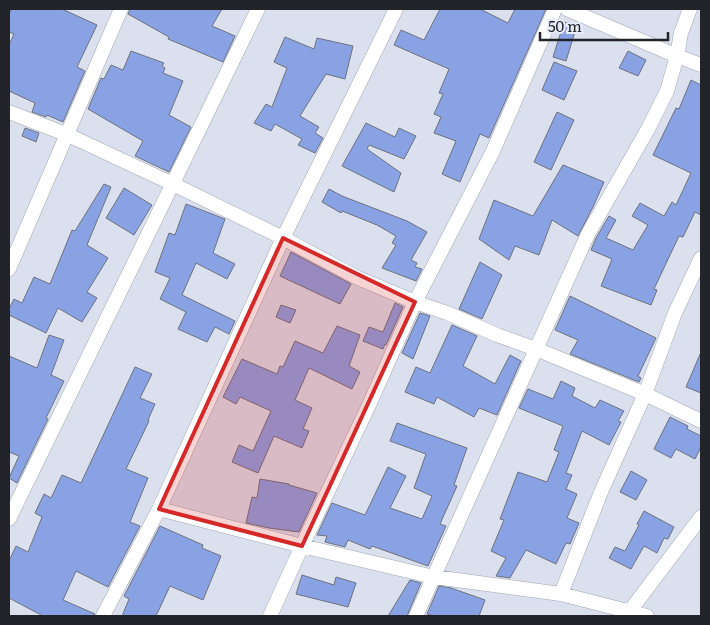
<svg xmlns="http://www.w3.org/2000/svg" width="710" height="625" font-family="Literata,serif">
<style>
.building{fill:#89a2e4;stroke:#6d727e}
.lines{fill:none;stroke-linecap:round;stroke-linejoin:round}
.street-casing{stroke:#a1a6b3;stroke-width:15}
.street{stroke:#fff;stroke-width:14}
.marked{fill:#d62828;fill-opacity:0.2;stroke:#d62828;stroke-width:4;stroke-linejoin:round}
</style>
<rect width="100%" height="100%" fill="#dae0ed"/>
<!-- building -->
<path class="building" d="M11,9H62L97,25L77,67L85,71L63,122L47,115L46,117L32,112L35,103L9,91V45L14,34L9,32V15Z
M130,9H222L212,26L235,36L223,62L168,39L169,37L128,14Z
M440,9H480L508,23L515,9H546L489,138L480,134L460,182L442,174L456,141L434,133L441,117L434,114L443,94L439,93L449,69L394,45L401,30L424,40Z
M564,22L577,25L566,61L553,57Z
M285,37L314,49L317,38L353,46L345,79L326,74L300,116L319,127L315,133L323,138L315,153L298,145L302,139L275,124L271,131L254,123L266,104L272,107L287,68L274,62Z
M131,51L164,63L162,66L165,68L163,73L183,81L169,115L191,127L169,172L135,156L143,141L88,109L101,78L104,79L111,65L123,70Z
M628,51L646,60L638,76L619,68Z
M554,62L577,71L564,100L542,90Z
M691,80L701,85V215L695,212L683,237L679,236L654,289L657,290L651,305L601,286L612,259L591,250L596,238L609,216L616,220L606,238L633,250L648,225L632,216L640,203L664,216L672,202L676,205L691,173L653,155L676,108L679,109Z
M557,112L574,120L551,170L534,162Z
M366,123L395,137L399,128L416,136L404,159L369,145L367,149L401,173L394,192L342,166Z
M25,128L39,133L36,142L22,136Z
M563,165L604,182L593,207L578,236L552,220L539,255L515,246L509,260L479,239L494,200L533,216Z
M104,184L111,187L87,245L108,258L87,292L97,298L82,322L58,308L46,333L9,315V309L14,299L22,303L34,277L50,284L72,230L75,231Z
M124,188L152,205L134,235L106,218Z
M329,189L342,196L407,221L427,232L411,260L417,263L415,267L422,269L416,281L382,268L396,245L392,243L396,236L377,225L342,211L341,213L322,202Z
M186,204L225,219L213,253L235,264L227,279L196,263L182,295L235,321L229,334L215,327L207,342L178,329L186,312L160,299L170,278L155,272L169,233L175,235Z
M291,252L351,284L340,304L280,276Z
M480,262L502,275L482,319L459,309Z
M570,296L656,338L638,376L641,378L639,382L570,354L578,340L555,330Z
M395,303L403,307L386,345L385,344L383,349L363,341L369,327L383,332Z
M281,305L296,310L290,323L276,317Z
M420,313L430,316L413,359L402,353Z
M452,325L477,336L463,366L495,384L510,355L521,361L497,415L479,408L474,417L437,397L434,404L405,392L416,367L430,373Z
M337,326L360,335L349,366L360,372L352,389L309,368L295,400L312,408L303,429L309,431L302,448L274,436L258,473L232,462L239,445L253,451L271,411L240,397L236,404L223,397L242,359L277,374L280,366L283,367L295,341L323,353Z
M49,335L64,340L51,375L64,381L46,418L48,419L17,483L9,478L19,456L9,452V356L37,368Z
M701,352V393L686,387Z
M135,367L152,374L140,398L155,404L148,420L149,421L126,469L148,478L130,522L140,526L108,587L76,571L63,600L95,614L94,616H43L9,598V561L16,546L28,552L42,517L35,513L44,494L51,498L62,475L81,483Z
M561,381L575,388L572,396L595,408L600,400L624,411L618,421L621,422L609,445L582,431L566,473L572,475L566,489L577,494L567,518L579,523L570,544L566,543L556,564L526,550L510,578L496,576L506,558L491,551L504,520L500,519L518,472L547,482L559,452L554,450L563,426L519,408L528,389L553,399Z
M670,417L688,426L687,429L701,436V447L695,459L676,449L671,458L654,449Z
M397,423L467,448L454,485L457,486L440,524L446,526L428,566L372,546L370,549L348,540L345,547L325,542L327,536L317,535L332,503L365,515L388,467L406,476L390,508L422,519L432,496L414,488L426,454L390,441Z
M631,471L647,480L636,500L620,492Z
M260,479L289,484V485L317,493L299,532L269,528L246,523L252,497L257,498Z
M644,511L674,527L668,539L664,538L657,553L644,546L631,569L609,558L615,547L625,551L639,525L637,524Z
M160,526L203,545L202,548L221,556L203,600L170,586L156,616H122L129,599L124,596Z
M302,575L334,585L336,577L356,583L348,607L296,594Z
M410,580L421,583L407,616H388Z
M439,586L451,588L485,600L479,616H434L427,614Z"/>
<g class="lines">
<defs>
<path id="street" d="M567,9L677,56L701,65
M9,112L68,135L173,184L283,238L358,278L415,302L447,313L497,335L536,349L645,394L701,421
M9,269L121,9
M159,509L302,546L434,577L561,594L647,616
M9,519L258,9
M561,594L601,492L645,394L675,313L701,258
M103,616L159,509L283,238L396,9
M270,616L302,546L369,405L415,302L493,151L555,9
M416,616L588,234L648,129L667,91L677,56L681,33L690,9
M626,616L701,517"/>
</defs>
<!-- street casing -->
<use href="#street" class="street-casing"/>
<!-- street -->
<use href="#street" class="street"/>
</g>
<!-- marked area -->
<path class="marked" d="M283,238L415,302L302,546L159,509Z"/>
<!-- border -->
<rect width="710" height="625" fill="none" stroke="#222429" stroke-width="20"/>
<!-- scale -->
<path d="M540 32v8h128v-8" fill="none" stroke="#222429" stroke-width="2.5"/>
<text x="548" y="32" font-size="15" fill="#222429" stroke="#e7edfb" stroke-width="4" paint-order="stroke">50 m</text>
</svg>
